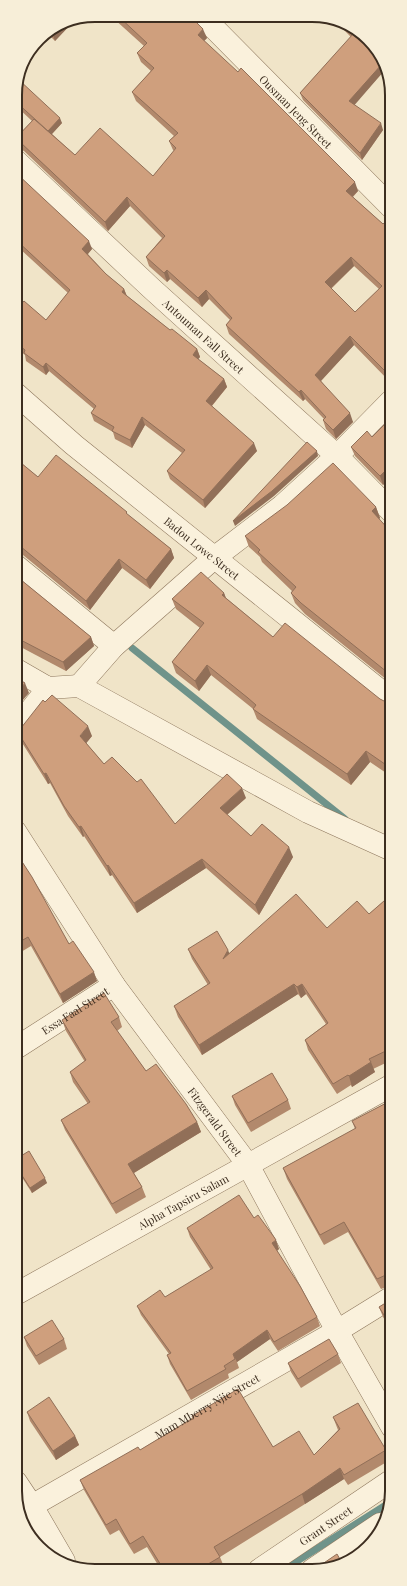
<svg xmlns="http://www.w3.org/2000/svg" width="407" height="1586" font-family="'Playfair Display',serif">
<style>
.lines{fill:none;stroke-linecap:round;stroke-linejoin:round}
.stream{stroke:#6f938a;stroke-width:7}
.street-casing{stroke:#8d765c;stroke-width:23}
.street{stroke:#faf1dc;stroke-width:22}
.wall{fill:#b2896c;fill-rule:evenodd}
.shaded-wall{fill:#916f58}
.building{fill:#cf9f7d;stroke:#916f58;fill-rule:evenodd}
.labels{text-anchor:middle;dominant-baseline:central;stroke-width:3.5;stroke-linejoin:round;paint-order:stroke}
.street-label{font-size:11px;fill:#3d2e20;stroke:#f7eed8}
.rim{fill:none;stroke:#3d2e20;stroke-width:2}
</style>
<rect width="100%" height="100%" fill="#f0e4c8"/>
<g class="lines">
<g class="stream">
<path d="M132,648L345,819"/>
<path d="M283,1570L389,1503"/>
</g>
<g class="street-casing">
<g id="street">
<path id="s1" d="M202,16L391,207"/>
<path id="s2" d="M15,160L151,288L337,456L391,511"/>
<path id="s3" d="M15,393L74,445L392,700"/>
<path d="M15,565L114,646"/>
<path d="M15,669L48,688L79,686L308,812L392,850"/>
<path d="M79,686L114,646L214,558L282,506L337,456L391,401"/>
<path d="M15,730L48,688"/>
<path id="s4" d="M15,831L114,985L248,1165L337,1331L392,1427"/>
<path id="s5" d="M16,1048L114,985"/>
<path id="s6" d="M16,1294L392,1085"/>
<path d="M16,1482L32,1506L64,1561"/>
<path id="s7" d="M21,1512L337,1331L392,1297"/>
<path id="s8" d="M259,1570L392,1480"/>
<path d="M312,1570L380,1524"/>
</g>
</g>
<use href="#street" class="street"/>
</g>
<g class="wall">
<path d="M112,15L190,16L207,38L204,41L358,191L353,197L383,224L391,218V383L354,345L321,381L353,422L336,439L326,429L323,420L324,419L305,399L303,401L229,334L226,325L230,320L209,299L202,307L170,279L167,282L149,266L146,257L162,238L130,206L108,231L24,151L18,148L15,139L32,121L15,105V90L62,123L52,134L75,155L153,176L174,151L173,150L169,141L174,136L136,101L132,92L151,71L141,62L137,53L144,46L113,18ZM354,266L379,289L355,312L331,289Z"/>
<path d="M70,20L71,24L55,41L47,33L64,21Z"/>
<path d="M340,23L372,42L386,71H384L354,104L383,130L362,160L303,100L300,93L351,37L341,27Z"/>
<path d="M15,172L92,249L88,254L106,274L124,289L127,296L170,330L197,349L200,357L198,359L224,379L227,387L212,406L257,451L205,508L170,479L167,471L182,453L145,425L132,448L115,439L113,432L94,421L91,413L94,409L49,371L46,375L26,361L25,355L15,347V311L46,320L68,293L19,248L15,254Z"/>
<path d="M391,431V477L383,485L355,456L351,447L372,437Z"/>
<path d="M15,458L38,477L128,515L171,549L174,558L150,589L122,568L90,610L23,555L17,553H15Z"/>
<path d="M376,507L380,518L379,519L391,532L392,684L305,614L295,603L291,593L292,591L262,562L260,557L249,547L245,536Z"/>
<path d="M15,575L91,637L94,646L66,671L15,644Z"/>
<path d="M224,593L226,598L273,637L380,699L386,702L392,701V777L370,762L351,785L257,719L253,709L252,708L211,675L199,691L176,673L172,662L200,628L176,609L172,599Z"/>
<path d="M17,731L92,736L86,743L104,764L175,824L246,798L227,815L251,836L293,857L259,915L206,868L137,913L112,875L110,876L84,836L83,837L68,816L50,783L48,784L21,741Z"/>
<path d="M15,855L69,944L97,981L63,1003L31,946L16,955Z"/>
<path d="M392,894V1060L373,1069L375,1072L352,1087L351,1085L337,1094L308,1050L305,1040L326,1024L306,994L301,998L298,994L202,1055L178,1017L174,1006L208,985L192,959L188,949L230,953L327,928L369,914Z"/>
<path d="M119,1017L122,1027L117,1031L146,1071L197,1122L201,1132L134,1173L142,1187L146,1197L116,1214L65,1130L61,1120L88,1104L73,1082L70,1072L85,1062L66,1031L62,1020Z"/>
<path d="M232,1096L288,1100L291,1109L251,1132L235,1105Z"/>
<path d="M392,1100V1285L381,1289L348,1232L324,1245L287,1179L283,1168L355,1129L352,1121Z"/>
<path d="M16,1159L47,1183L32,1193L16,1168Z"/>
<path d="M254,1218L279,1249L277,1251L317,1317L320,1326L278,1351L270,1339L237,1362L239,1368L228,1374L229,1378L191,1400L170,1364L167,1355L169,1354L141,1315L137,1306L165,1297L211,1270L190,1237L187,1228Z"/>
<path d="M392,1299V1332L383,1317L379,1307Z"/>
<path d="M24,1337L64,1339L67,1349L39,1365L27,1346Z"/>
<path d="M338,1354L341,1363L301,1388L291,1372L288,1363Z"/>
<path d="M27,1412L75,1436L79,1445L56,1460L30,1421Z"/>
<path d="M192,1416L273,1447L314,1455L338,1430L333,1417L386,1450L390,1460L348,1485L344,1479L305,1504L220,1557L224,1567L219,1570H161L147,1547L134,1554L119,1530L110,1535L84,1490L80,1480L140,1450L193,1418Z"/>
</g>
<g class="shaded-wall">
<path d="M222,16H226L223,19Z"/>
<path d="M70,20L71,24L55,41L52,32L59,24L64,21Z"/>
<path d="M203,29L207,38L201,44L198,35Z"/>
<path d="M382,63L384,71L352,108L349,101Z"/>
<path d="M60,118L62,123L50,136L48,131Z"/>
<path d="M381,123L383,130L362,160L360,153Z"/>
<path d="M355,182L358,191L349,200L346,191Z"/>
<path d="M127,197L130,206L108,231L105,222Z"/>
<path d="M16,240L19,248L15,254V241Z"/>
<path d="M89,241L92,249L85,257L82,249Z"/>
<path d="M351,257L354,266L328,291L325,282Z"/>
<path d="M167,270L170,279L167,282L164,273Z"/>
<path d="M124,289L127,297L122,292Z"/>
<path d="M206,290L209,299L202,307L198,298Z"/>
<path d="M350,336L354,345L318,384L315,375Z"/>
<path d="M197,349L200,357L195,363L193,355Z"/>
<path d="M46,363L49,371L46,375L43,367Z"/>
<path d="M224,379L227,387L209,409L206,401Z"/>
<path d="M301,390L305,399L303,401L299,392Z"/>
<path d="M350,413L353,422L336,439L333,430Z"/>
<path d="M142,417L145,425L132,448L130,440Z"/>
<path d="M254,443L257,451L205,508L203,500Z"/>
<path d="M317,451L318,456L274,496L235,526L233,521Z"/>
<path d="M391,465V477L383,485L380,476Z"/>
<path d="M376,507L380,518L376,522L372,511Z"/>
<path d="M171,549L174,558L150,589L146,580Z"/>
<path d="M119,559L122,568L90,610L86,601Z"/>
<path d="M224,593L228,604L222,595Z"/>
<path d="M91,637L94,646L66,671L63,662Z"/>
<path d="M207,665L211,675L199,691L195,681Z"/>
<path d="M25,683L29,693L15,709V696Z"/>
<path d="M88,726L92,736L84,746L80,736Z"/>
<path d="M366,751L370,762L351,785L347,774Z"/>
<path d="M46,773L50,783L48,784L44,774Z"/>
<path d="M242,788L246,798L223,818L220,808Z"/>
<path d="M81,826L84,836L83,837L79,827Z"/>
<path d="M289,847L293,857L259,915L255,905Z"/>
<path d="M202,859L206,868L137,913L134,903Z"/>
<path d="M108,865L112,875L110,876L107,866Z"/>
<path d="M228,950L232,960L223,959Z"/>
<path d="M94,972L97,981L63,1003L60,994Z"/>
<path d="M294,984L298,994L202,1055L199,1045Z"/>
<path d="M302,984L306,994L301,998L297,987Z"/>
<path d="M371,1062L375,1072L352,1087L349,1076Z"/>
<path d="M197,1122L201,1132L132,1174L128,1164Z"/>
<path d="M45,1178L47,1183L32,1193L30,1188Z"/>
<path d="M276,1240L279,1249L275,1252L272,1243Z"/>
<path d="M267,1330L270,1339L237,1362L233,1354Z"/>
<path d="M75,1436L79,1445L56,1460L53,1451Z"/>
<path d="M340,1468L344,1479L305,1504L302,1494Z"/>
</g>
<g class="building">
<path d="M117,15L190,16L203,29L198,35L238,72L241,68L355,182L346,191L383,224L390,217L391,218V377L350,336L315,375L350,413L333,430L323,420L326,417L301,390L299,392L226,325L232,318L206,290L198,298L167,270L164,273L146,257L165,236L127,197L105,222L20,142L15,139L34,119L75,155L100,128L153,176L176,148L169,141L178,133L132,92L154,68L137,53L147,43ZM351,257L382,286L355,312L325,282Z"/>
<path d="M59,24L52,32L50,30Z"/>
<path d="M345,26L372,42L382,64L349,101L381,123L360,153L300,93L353,34Z"/>
<path d="M18,79L60,118L48,131L15,101V90Z"/>
<path d="M15,172L89,241L82,249L106,274L124,289L122,292L170,330L172,329L197,349L193,355L224,379L206,401L254,443L203,500L167,471L185,450L142,417L130,440L112,431L114,427L91,413L96,406L46,363L43,367L24,353L25,350L15,342V311L24,301L46,320L70,290L16,240L15,241Z"/>
<path d="M384,425L391,431V465L380,476L351,447L367,431L372,437Z"/>
<path d="M307,442L317,451L272,491L233,521Z"/>
<path d="M56,455L127,512L126,513L171,549L146,580L119,559L86,601L20,546L15,544V458L38,477Z"/>
<path d="M333,463L376,507L372,511L391,532L392,676L301,603L291,593L296,587L258,552L260,550L245,536L287,505Z"/>
<path d="M201,572L224,593L222,595L273,637L285,623L380,699L386,702L392,701V769L366,751L347,774L253,709L256,705L248,698L207,665L195,681L172,662L204,623L172,599Z"/>
<path d="M15,575L91,637L63,662L15,637Z"/>
<path d="M15,677L25,683L15,696Z"/>
<path d="M52,695L88,726L80,736L104,764L112,757L137,782L141,779L175,824L227,774L242,788L220,808L251,836L262,824L289,847L255,905L202,859L134,903L108,865L107,866L81,826L79,827L64,806L46,773L44,774L17,731L21,728L43,700L45,702Z"/>
<path d="M17,854L32,877L69,944L73,941L94,972L60,994L28,937L16,944L15,855Z"/>
<path d="M296,894L327,928L357,901L369,914L392,894V1048L369,1059L371,1062L349,1076L348,1075L333,1084L305,1040L328,1023L302,984L297,987L294,984L199,1045L174,1006L210,983L188,949L217,931L228,950L223,959Z"/>
<path d="M104,993L119,1017L111,1022L146,1071L156,1064L186,1104L197,1122L128,1164L142,1187L112,1204L61,1120L90,1102L70,1072L86,1060L62,1020Z"/>
<path d="M272,1073L288,1100L248,1123L232,1096Z"/>
<path d="M392,1100V1275L388,1274L377,1279L344,1222L320,1235L283,1168L356,1128L352,1121Z"/>
<path d="M29,1151L45,1178L30,1188L16,1166V1159Z"/>
<path d="M239,1195L254,1218L258,1215L274,1237L276,1240L272,1243L300,1286L317,1317L274,1342L267,1330L233,1354L235,1359L224,1366L226,1369L187,1391L167,1355L171,1353L137,1306L160,1290L165,1297L213,1268L187,1228Z"/>
<path d="M392,1299V1328L379,1307Z"/>
<path d="M52,1320L64,1339L36,1356L24,1337Z"/>
<path d="M329,1339L338,1354L298,1379L288,1363Z"/>
<path d="M238,1389L273,1447L299,1431L314,1455L340,1429L333,1417L358,1403L386,1450L344,1475L340,1468L302,1494L214,1547L220,1557L198,1570H164L143,1536L130,1544L116,1519L106,1525L80,1480L138,1447L140,1450L193,1418L192,1416Z"/>
<path d="M49,1397L75,1436L53,1451L27,1412Z"/>
<path d="M337,1554L341,1561L323,1570H312L315,1569Z"/>
<path d="M300,1568L306,1570H296Z"/>
</g>
<g class="labels">
<g class="street-label">
<text stroke="none"><textPath href="#s1" startOffset="134">Ousman Jeng Street</textPath></text>
<text stroke="none"><textPath href="#s2" startOffset="258">Antouman Fall Street</textPath></text>
<text stroke="none"><textPath href="#s3" startOffset="243">Badou Lowe Street</textPath></text>
<text stroke="none"><textPath href="#s5" startOffset="70">Essa Faal Street</textPath></text>
<text stroke="none"><textPath href="#s4" startOffset="353">Fitzgerald Street</textPath></text>
<text stroke="none"><textPath href="#s6" startOffset="191">Alpha Tapsiru Salam</textPath></text>
<text stroke="none"><textPath href="#s7" startOffset="214">Mam Mberry Njie Street</textPath></text>
<text stroke="none"><textPath href="#s8" startOffset="80">Grant Street</textPath></text>
</g>
</g>
<path d="M0 0H407V1586H0ZM95 22H312A73 73 0 0 1 385 95V1491A73 73 0 0 1 312 1564H95A73 73 0 0 1 22 1491V95A73 73 0 0 1 95 22Z" fill="#f7eed8" fill-rule="evenodd"/>
<path class="rim" d="M95 22H312A73 73 0 0 1 385 95V1491A73 73 0 0 1 312 1564H95A73 73 0 0 1 22 1491V95A73 73 0 0 1 95 22Z"/>
</svg>
